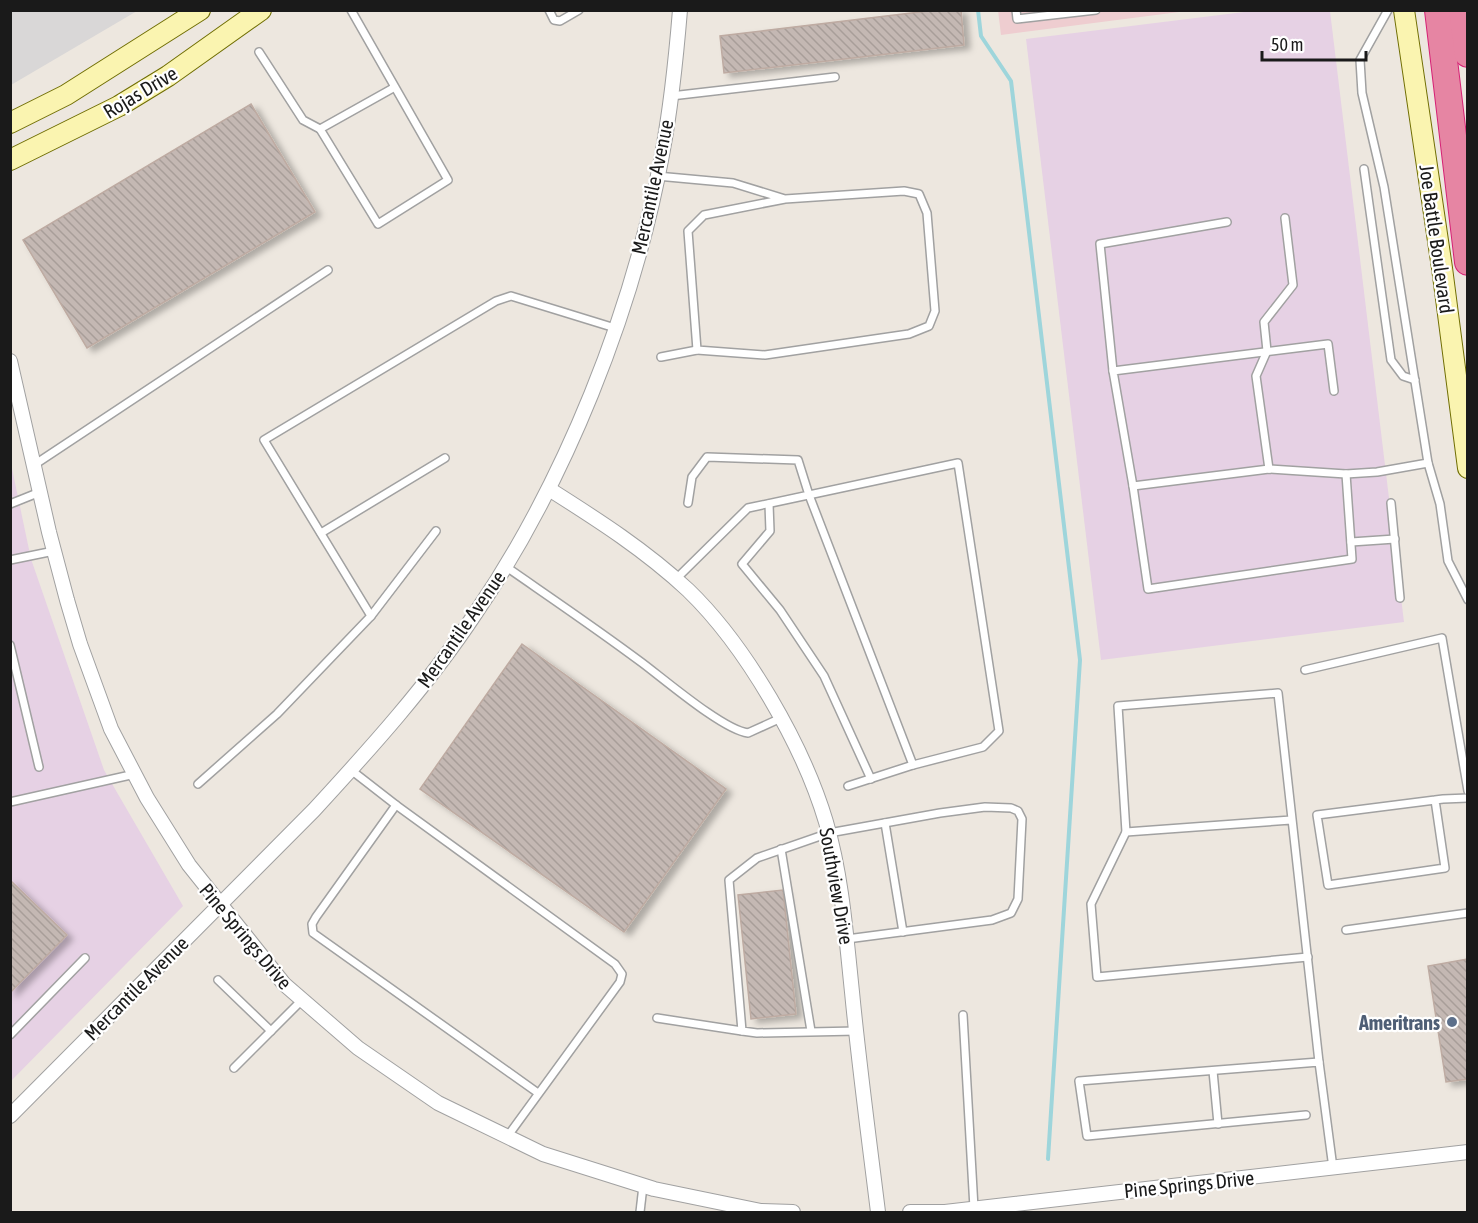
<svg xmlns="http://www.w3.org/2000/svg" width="1478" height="1223" font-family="'Asap Condensed',sans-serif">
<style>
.residential{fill:#d9d7d7}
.commercial{fill:#eecdd0}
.industrial{fill:#e6d1e4}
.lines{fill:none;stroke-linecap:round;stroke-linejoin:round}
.stream{stroke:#9ed5db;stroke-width:4}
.building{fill:url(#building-back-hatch);stroke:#beaba2;stroke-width:1.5;filter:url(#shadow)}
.service-casing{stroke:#a1a1a1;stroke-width:10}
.minor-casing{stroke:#a1a1a1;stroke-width:16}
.secondary-casing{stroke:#706e03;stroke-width:22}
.motorway-casing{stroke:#d62175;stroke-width:28}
.service{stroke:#fff;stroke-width:7}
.minor{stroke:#fff;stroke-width:14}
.secondary{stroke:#faf4b0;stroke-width:20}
.motorway{stroke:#e685a3;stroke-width:26}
.service-dot{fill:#5c6f8a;stroke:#fff;stroke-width:2}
.labels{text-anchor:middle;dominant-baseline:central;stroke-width:4.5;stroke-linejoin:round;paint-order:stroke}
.street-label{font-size:20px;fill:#1a1a1a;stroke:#fff}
.service-label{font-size:20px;font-weight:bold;fill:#4e5e75;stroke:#fff;text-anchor:end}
</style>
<defs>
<pattern id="building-back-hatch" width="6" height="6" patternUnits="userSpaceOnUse" patternTransform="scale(1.5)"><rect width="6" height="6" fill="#c4b8b3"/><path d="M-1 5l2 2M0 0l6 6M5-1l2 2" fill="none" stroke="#a89e99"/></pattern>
<filter id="shadow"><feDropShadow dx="6" dy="4" stdDeviation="3" flood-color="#0004"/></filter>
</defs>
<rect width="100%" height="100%" fill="#ede7df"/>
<path class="residential" d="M11,10H137V11L11,85Z"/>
<path class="commercial" d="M998,10L1187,11L1001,35Z"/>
<g class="industrial">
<path d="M1252,11H1330L1404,622L1101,660L1026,39Z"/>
<path d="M10,459L31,559L104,770L183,906L11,1081Z"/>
</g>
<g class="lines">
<path class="stream" d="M978,10L981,36L1011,81L1080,660L1048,1159"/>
</g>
<g class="building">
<path d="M936,10H961L964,45L724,73L720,36Z"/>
<path d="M251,104L315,212L87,348L23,240Z"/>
<path d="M522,644L726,789L624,932L420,789Z"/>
<path d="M10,880L67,935L10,993Z"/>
<path d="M783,890L796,1014L751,1019L738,895Z"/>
<path d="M1468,959V1079L1446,1082L1428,966Z"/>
</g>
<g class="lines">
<g class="service-casing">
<g id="service">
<path d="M351,10L448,180L378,224L320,129L395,87"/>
<path d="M549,10L554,20L560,21L579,10"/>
<path d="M1016,10L1017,19L1096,10"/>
<path d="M1388,10L1360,60L1362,93L1384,187L1428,463L1440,504L1448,561L1468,600"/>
<path d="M259,52L303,120L320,129"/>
<path d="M671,96L835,77"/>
<path d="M1364,169L1391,360L1403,376L1415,380"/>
<path d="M657,176L733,183L785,199L904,191L919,194L927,213L935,311L929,326L909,334L765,355L697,350L688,231L704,215L785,199"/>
<path d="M661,357L697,350"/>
<path d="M1113,371L1100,244L1227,222"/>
<path d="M1334,391L1328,344L1113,371L1133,486L1269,469L1346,474L1377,472L1428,463"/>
<path d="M34,465L328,270"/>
<path d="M1269,469L1256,376L1267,351L1264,322L1293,285L1285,218"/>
<path d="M1133,486L1148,589L1352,559L1346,474"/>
<path d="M1391,503L1400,598"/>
<path d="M10,504L40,492"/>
<path d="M769,504L770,531L742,564L780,610L824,676L871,779"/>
<path d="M321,533L445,458"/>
<path d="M1351,542L1395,539"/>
<path d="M10,560L54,551"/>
<path d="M505,566C551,598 597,629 641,662C664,679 723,730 748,733L781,718"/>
<path d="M675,580L748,508L958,463L999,731L983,747L913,765L809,495L798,460L707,457L692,477L688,503"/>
<path d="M371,616L436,531"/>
<path d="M10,645L39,767"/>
<path d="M1305,670L1442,638L1468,791"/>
<path d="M351,770L396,805L316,917L312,924L313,933L538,1093"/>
<path d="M198,784L277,714L371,616L264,440L496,301L511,296L615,328"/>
<path d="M848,786L913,765"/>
<path d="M1435,800L1445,868L1328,885L1317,815L1443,799L1468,798"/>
<path d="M10,802L135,774"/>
<path d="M396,805L615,964L622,974L620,982L507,1137"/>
<path d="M1291,820L1126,832L1118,706L1278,693L1319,1062"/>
<path d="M885,823L903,932"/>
<path d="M1126,832L1091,904L1097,977L1308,957"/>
<path d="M781,849L811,1031"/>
<path d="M1346,930L1468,913"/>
<path d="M847,939L992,920L1011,913L1018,899L1022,819L1018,811L1011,808L985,807L940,813L829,833L757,858L729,880L742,1031L757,1033L857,1031"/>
<path d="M218,980L271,1031"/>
<path d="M963,1015L974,1208"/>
<path d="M657,1018L742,1031"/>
<path d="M10,1035L85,958"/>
<path d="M234,1068L302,1000"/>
<path d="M1213,1071L1218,1124"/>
<path d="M1306,1115L1087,1136L1079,1081L1319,1062L1333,1168"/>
<path d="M640,1212L643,1186"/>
</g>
</g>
<g class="minor-casing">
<g id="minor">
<path d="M10,361L49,532L67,600L80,644L111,729L147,798L189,865L284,984L358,1048L438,1103L543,1154L654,1189L761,1211L793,1212"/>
<path d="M549,489C598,520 645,550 688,590C746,646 803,745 826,822C842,877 846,935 852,992C859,1065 869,1139 878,1212"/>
<path d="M10,1116L314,810C371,748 428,685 475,614C565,482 633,312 662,155C671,107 676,59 680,10"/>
<path d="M910,1212H945L1468,1152"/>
</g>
</g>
<g class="secondary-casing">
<g id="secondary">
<path d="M1404,10L1442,268L1468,468"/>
<path d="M10,123L66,95L200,10"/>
<path d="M10,160L119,106L168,76L261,10"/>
</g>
</g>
<g class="motorway-casing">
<g id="motorway">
<path d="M1438,10L1468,262"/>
<path d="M1462,10L1468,54"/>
</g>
</g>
<use href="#service" class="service"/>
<use href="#minor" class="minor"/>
<use href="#secondary" class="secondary"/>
<use href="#motorway" class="motorway"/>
</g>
<circle class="service-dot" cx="1452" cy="1022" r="6"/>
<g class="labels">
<g class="street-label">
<text transform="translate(140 92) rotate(-31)">Rojas Drive</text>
<text transform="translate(652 187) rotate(-78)">Mercantile Avenue</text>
<text transform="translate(1437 239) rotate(82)">Joe Battle Boulevard</text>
<text transform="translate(461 629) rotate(-55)">Mercantile Avenue</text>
<text transform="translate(837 886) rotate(80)">Southview Drive</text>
<text transform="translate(246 936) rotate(50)">Pine Springs Drive</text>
<text transform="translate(136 988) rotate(-45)">Mercantile Avenue</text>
<text transform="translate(1189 1184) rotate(-6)">Pine Springs Drive</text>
</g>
<g class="service-label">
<text x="1440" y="1022">Ameritrans</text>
</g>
</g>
<rect width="1478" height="1223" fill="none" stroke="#1a1a1a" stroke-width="24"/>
<path d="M1262 51v9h104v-9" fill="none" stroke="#1a1a1a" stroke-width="3"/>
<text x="1271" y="51" font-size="18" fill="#1a1a1a" stroke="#ffffff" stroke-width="4.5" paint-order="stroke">50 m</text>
</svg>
